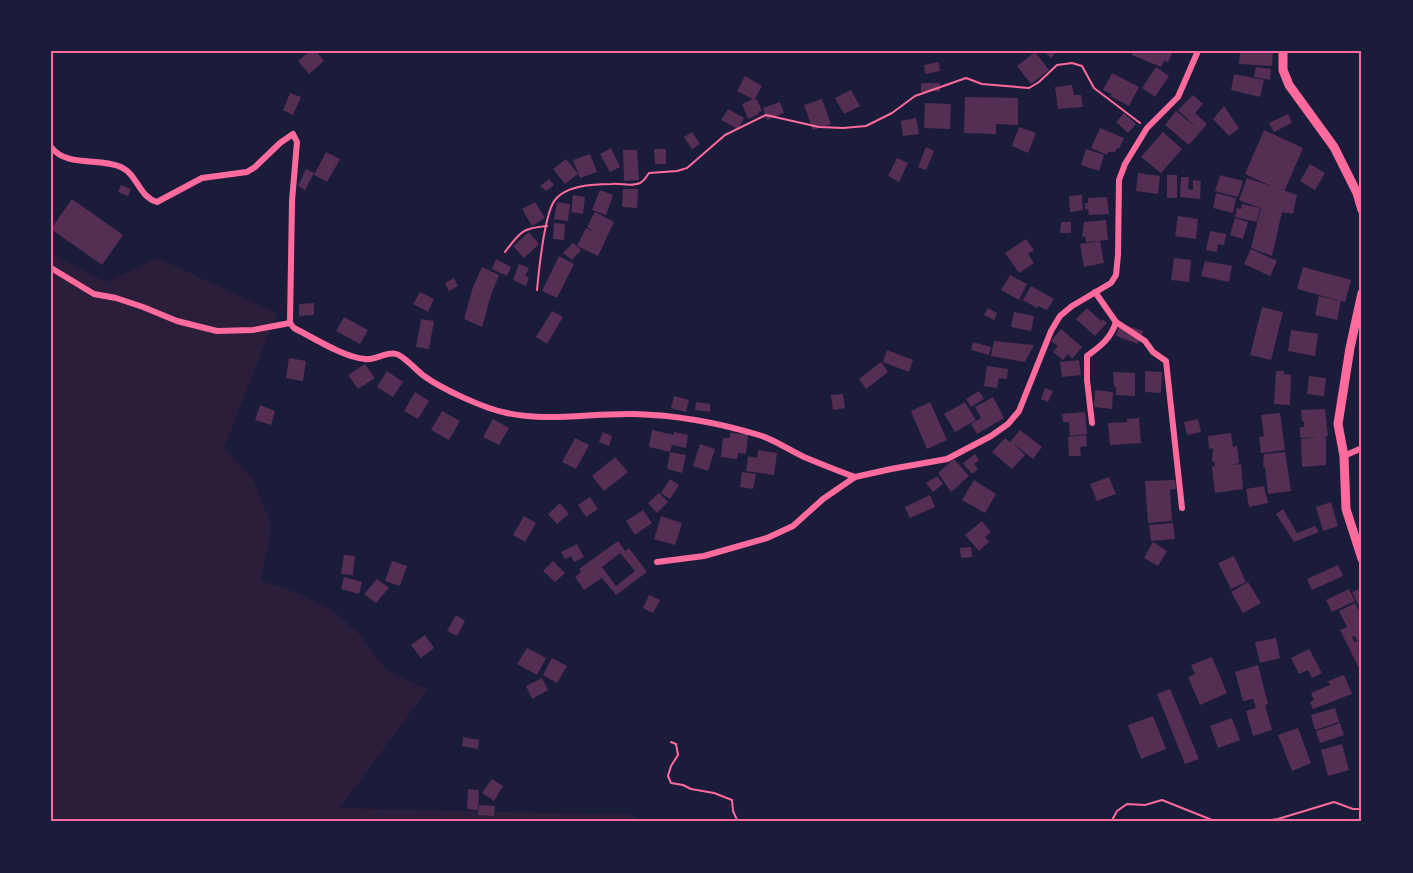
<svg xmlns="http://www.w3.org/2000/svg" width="1413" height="873" font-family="Georgia,serif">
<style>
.green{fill:#2a1e3b}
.building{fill:#542f53;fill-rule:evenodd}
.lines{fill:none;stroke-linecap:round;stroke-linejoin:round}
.path{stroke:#ff6b9d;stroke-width:2}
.minor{stroke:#ff6b9d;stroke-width:6}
.primary{stroke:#ff6b9d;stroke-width:9}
.neatline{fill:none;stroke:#ff6b9d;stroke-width:2}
</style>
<rect width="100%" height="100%" fill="#1b1b3a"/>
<path class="green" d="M51,254L106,282L158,258L277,313L224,448L253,478L272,527L261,580L300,594L333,610L361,636L386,670L428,689L340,808L632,815L640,822H51Z"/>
<g class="building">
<path d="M310,51H316L324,61L309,74L298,61Z"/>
<path d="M1044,51H1057L1051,58Z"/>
<path d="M1133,51H1173L1168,62L1164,61L1161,67L1132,55Z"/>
<path d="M1240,51L1251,53V51H1273L1272,66L1239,64Z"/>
<path d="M1035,52L1049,70L1031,84L1017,66Z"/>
<path d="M939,62L940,71L925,74L924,65Z"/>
<path d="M1156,67L1169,76L1155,97L1142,88Z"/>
<path d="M1256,67L1271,69L1270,80L1254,77Z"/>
<path d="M1112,73L1139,87L1129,106L1110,96L1112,94L1103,90Z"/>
<path d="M1234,74L1264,80L1260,97L1231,90Z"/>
<path d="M745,76L762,86L754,100L757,99L762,111L758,112L759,114L748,119L742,104L753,99L737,91Z"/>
<path d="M921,83H940V91L921,92Z"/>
<path d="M1072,85L1074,95H1081L1083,107L1058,109L1055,87Z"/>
<path d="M851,90L860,106L844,114L835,98Z"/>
<path d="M290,93L301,97L293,115L283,110Z"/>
<path d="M1193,95L1203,104L1195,113L1207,124L1189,145L1165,125L1176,111L1197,128L1178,110Z"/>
<path d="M965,97L1018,98V125L996,124V134L964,133Z"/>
<path d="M822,99L831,124L813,130L804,105Z"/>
<path d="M780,102L784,113L767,120L763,108Z"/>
<path d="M925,103L951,104L950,129L924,128Z"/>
<path d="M1224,106L1239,128L1229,136L1213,119Z"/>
<path d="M728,109L744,118L738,129L721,120Z"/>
<path d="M1124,113L1136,124L1128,133L1116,122Z"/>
<path d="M1288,114L1292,123L1274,132L1269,123Z"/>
<path d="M916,118L919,134L903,136L901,121Z"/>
<path d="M1019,127L1036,133L1028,153L1012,146Z"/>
<path d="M1100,128L1124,138L1119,149L1117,148L1115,152H1108L1107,155L1091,148Z"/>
<path d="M1264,130L1303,148L1284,192L1245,174Z"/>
<path d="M692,132L700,144L692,149L684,137Z"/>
<path d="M1163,132L1182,149L1161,173L1141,157Z"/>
<path d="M926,147L934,151L926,170L918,167Z"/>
<path d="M611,148L620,167L610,172L600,154Z"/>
<path d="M654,149H666V164H655Z"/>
<path d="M1086,149L1104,155L1099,171L1081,165Z"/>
<path d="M623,150H637L639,180L624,181Z"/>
<path d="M326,152L340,159L327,182L314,175Z"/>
<path d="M590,154L597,172L580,178L573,160Z"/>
<path d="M897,158L908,163L899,182L888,176Z"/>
<path d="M566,159L578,174L565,184L553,169Z"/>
<path d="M1310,164L1325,173L1315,190L1300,181Z"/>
<path d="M306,169L314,173L305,190L298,186Z"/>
<path d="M1138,173L1160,176L1158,194L1136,191Z"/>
<rect x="1167" y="175" width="10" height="23"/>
<path d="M1220,175L1243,181L1238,197L1215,191Z"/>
<path d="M1181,177H1189L1188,189L1193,190V180L1201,181L1200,199L1180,197Z"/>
<path d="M1247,178L1297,195L1293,214L1282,212L1272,256L1251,248L1261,208L1263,209L1239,200Z"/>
<path d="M549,179L554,185L546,191L540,186Z"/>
<path d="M121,185L131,189L128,196L118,192Z"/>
<path d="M623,189H638L637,208L622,207Z"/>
<path d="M600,190L613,195L606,215L592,210Z"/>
<path d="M1216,193L1236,198L1233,213L1213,208Z"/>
<path d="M573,195L585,197L583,214L571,212Z"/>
<path d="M1082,195L1083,210L1070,212L1069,196Z"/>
<path d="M1107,197L1109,214L1089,215L1088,209H1085V203H1088V198Z"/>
<path d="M72,199L123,235L102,265L51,229Z"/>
<path d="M535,202L545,218L532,226L522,209Z"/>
<path d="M557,202L570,204L568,221L554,219Z"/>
<path d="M1242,204L1260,208L1257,222L1235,217L1237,208L1241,209Z"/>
<path d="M595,212L614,222L598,256L577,246L586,228L595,232L587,227Z"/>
<path d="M1178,216L1198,219L1196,239L1175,236Z"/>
<path d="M1235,218L1248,222L1243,239L1230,235Z"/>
<path d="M1106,220L1108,240L1086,242L1085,236L1082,237L1084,222Z"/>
<path d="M1061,222H1071V233H1060Z"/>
<path d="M554,223L565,224L564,240L553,239Z"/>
<path d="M1210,231L1226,234L1224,245L1218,244L1217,252L1206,250Z"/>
<path d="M529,232L539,244L524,258L513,246Z"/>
<path d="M1026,239L1034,250L1028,254L1034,263L1019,273L1005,253Z"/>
<path d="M1100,241L1104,263L1084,267L1080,244Z"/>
<path d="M573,243L581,250L572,260L563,253Z"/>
<path d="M1251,249L1277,261L1270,276L1244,264Z"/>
<path d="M559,256L574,264L557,298L542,291Z"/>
<path d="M1174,258L1191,260L1189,282L1171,280Z"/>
<path d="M496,259L511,267L507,276L492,269Z"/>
<path d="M1205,261L1232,266L1229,282L1201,276Z"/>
<path d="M519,264L529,268L525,276L529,277L526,286L513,280Z"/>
<path d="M482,267L499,275L491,295L482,327L464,319L473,287Z"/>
<path d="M1303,267L1351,280L1345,302L1297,289Z"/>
<path d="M1010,275L1027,284L1019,300L1001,290Z"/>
<path d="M454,278L458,286L449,291L445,283Z"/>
<path d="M1031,286L1054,299L1047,310L1038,306L1037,308L1023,300Z"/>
<path d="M420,292L434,299L428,312L413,304Z"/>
<path d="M1319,296L1341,301L1337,320L1315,315Z"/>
<path d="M314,303V315L299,316V304Z"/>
<path d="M1262,307L1283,312L1271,360L1250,355Z"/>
<path d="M988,308L997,313L994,320L984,315Z"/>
<path d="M1087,308L1101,321L1102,319L1107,323L1095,336L1076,319Z"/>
<path d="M552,311L563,317L547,344L536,337Z"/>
<path d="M1014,312L1034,316L1031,331L1011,327Z"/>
<path d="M344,317L368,330L360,344L336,331Z"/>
<path d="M421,319L434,321L429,349L416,347Z"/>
<path d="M1125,325L1143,331L1138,344L1116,336L1119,327Z"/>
<path d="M1061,329L1082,347L1072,359L1068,354L1063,360L1053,352L1058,346L1051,341Z"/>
<path d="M1291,330L1318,334L1315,356L1288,351Z"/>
<path d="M994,341L1034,345L1025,362L991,356Z"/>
<path d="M973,342L991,347L989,355L971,350Z"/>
<path d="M887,350L913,360L909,372L883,362Z"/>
<path d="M289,358L306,361L303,381L286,378Z"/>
<path d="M1079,360L1081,375L1062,377L1060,362Z"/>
<path d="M881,362L888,372L866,389L859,379Z"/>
<path d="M365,364L375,378L358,389L348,375Z"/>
<path d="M987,366L1008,369L1007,379L999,378L997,388L984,386Z"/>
<path d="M387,371L403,382L393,397L377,387Z"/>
<path d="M1145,371L1162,372L1161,393L1145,392Z"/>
<path d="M1276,371H1284V374L1291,375L1290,405L1274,404Z"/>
<path d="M1113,372L1135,373V396L1116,395V387H1114Z"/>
<path d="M1309,376L1326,378L1324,396L1307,394Z"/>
<path d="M1045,388L1053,391L1048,402L1041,399Z"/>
<path d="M1095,390L1113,392L1112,409L1094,407Z"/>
<path d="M979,391L984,399L971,407L966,399Z"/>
<path d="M415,392L429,401L418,419L404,411Z"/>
<path d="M843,394L845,408L833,410L831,395Z"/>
<path d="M674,396L689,400L686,412L671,408Z"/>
<path d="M993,397L1004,418L977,434L971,424L981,418L975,407Z"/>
<path d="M696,402L710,404V412L695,410Z"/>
<path d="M930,402L947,440L927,449L911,411Z"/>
<path d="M965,402L976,420L955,432L944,414Z"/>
<path d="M260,405L275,411L271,425L255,420Z"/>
<path d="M1325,409L1328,436H1326V465L1302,467L1301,439L1318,437L1300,438V427H1304V421H1302L1301,410Z"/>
<path d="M442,411L460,421L449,440L431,430Z"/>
<path d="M1085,412L1087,434L1070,436L1069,422H1063L1062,414Z"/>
<path d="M1280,413L1285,450L1261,453L1259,437L1264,436L1261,415Z"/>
<path d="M1139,418L1141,443L1110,445L1108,423L1127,422V419Z"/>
<path d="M493,419L509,428L499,445L483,437Z"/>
<path d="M1198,419L1201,432L1187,435L1184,422Z"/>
<path d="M652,430L674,435V432L688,435L686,448L672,445L670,452L649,447Z"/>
<path d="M1020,430L1042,447L1033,459L1013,443L1025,455L1012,469L992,452L1005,438L1010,442Z"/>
<path d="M603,432L612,436L609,446L599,442Z"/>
<path d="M730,433L748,434L746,454L738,453L737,459L721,457L723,438H730Z"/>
<path d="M1231,433L1233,447L1237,446L1239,463L1230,465L1241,464L1243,489L1215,493L1212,467L1215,466L1214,461H1212L1213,448L1209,449L1208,436Z"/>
<path d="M1086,435L1087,446L1080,447L1081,456H1069L1068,437Z"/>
<path d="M575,438L589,445L576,469L562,462Z"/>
<path d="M700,444L715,449L708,471L693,466Z"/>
<path d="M758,450L777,453L774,475L746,471L748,456L757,458Z"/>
<path d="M670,452L686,455L682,473L667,469Z"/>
<path d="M1285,452L1291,491L1268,494L1265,467H1263L1264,454Z"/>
<path d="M975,454L979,460L974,464L978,469L972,474L963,463Z"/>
<path d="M615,457L628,472L604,491L592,476Z"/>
<path d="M954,459L969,476L951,492L938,473Z"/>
<path d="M742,472L756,474L753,489L740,487Z"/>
<path d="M937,476L943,484L933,492L926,483Z"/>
<path d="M1109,477L1116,494L1097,501L1090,484Z"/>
<path d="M670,479L679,485L670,499L661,493Z"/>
<path d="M974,480L996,494L985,513L962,500Z"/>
<path d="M1175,480L1176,489L1170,490L1172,521L1148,523L1145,481Z"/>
<path d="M1264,486L1268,503L1249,507L1246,489Z"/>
<path d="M659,493L668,502L657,513L648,503Z"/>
<path d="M930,495L935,507L910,518L905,507Z"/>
<path d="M590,497L598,509L586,517L578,505Z"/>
<path d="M1331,502L1338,526L1323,531L1316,507Z"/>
<path d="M560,503L569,514L557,524L548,514Z"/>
<path d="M1283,509L1297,533L1315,526L1319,532L1294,542L1276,514Z"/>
<path d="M643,510L652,523L635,535L626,521Z"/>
<path d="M524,516L536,523L525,542L513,535Z"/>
<path d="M661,516L682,523L675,545L654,539Z"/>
<path d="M982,521L991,532L985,537L989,542L979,551L965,535Z"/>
<path d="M1173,523L1175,539L1151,541L1149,525Z"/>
<path d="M618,541L625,551L629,548L647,572L616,595L602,578L584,590L575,577L581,572L579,569ZM620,553L635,571L616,586L602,567Z"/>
<path d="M1153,542L1167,551L1158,566L1144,558Z"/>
<path d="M577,544L584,557L574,562L571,556L565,559L561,552Z"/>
<path d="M971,547L972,557L961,558L960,548Z"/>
<path d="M344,555L355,556L353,575L341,574Z"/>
<path d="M1234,556L1246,582L1231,589L1218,563Z"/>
<path d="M392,561L407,566L400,586L385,581Z"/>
<path d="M553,561L565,573L555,582L543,571Z"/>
<path d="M1338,565L1343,576L1312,590L1307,579Z"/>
<path d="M344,577L362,582L359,594L341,589Z"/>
<path d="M377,579L389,588L376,603L364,594Z"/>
<path d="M1248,582L1261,603L1243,613L1231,592Z"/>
<path d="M1362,588V613L1352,592Z"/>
<path d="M1349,589L1355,601L1332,612L1326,600Z"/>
<path d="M649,595L660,600L653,613L643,608Z"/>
<path d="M1355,603L1362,616V642L1360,643L1359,640L1357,641L1355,636L1352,637L1354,642L1358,641L1362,649V674L1340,630L1347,627L1339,611Z"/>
<path d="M456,615L465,621L457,636L447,631Z"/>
<path d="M425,635L434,648L421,658L411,645Z"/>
<path d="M1276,638L1280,658L1260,663L1255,642Z"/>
<path d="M527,648L546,658L537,675L517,664Z"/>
<path d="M1309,649L1322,673L1312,678L1308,670L1299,674L1291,658Z"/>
<path d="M1212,657L1227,693L1200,705L1188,677L1195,674L1191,665Z"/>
<path d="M552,658L567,666L557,683L543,675Z"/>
<path d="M1258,665L1268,704L1265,705L1272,730L1253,736L1246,711L1256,708L1253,699L1243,701L1235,672Z"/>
<path d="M1344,675L1352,694L1313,709L1310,702L1314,700L1311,693L1330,685L1328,681Z"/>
<path d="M542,678L548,690L532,699L526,686Z"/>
<path d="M1170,689L1199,759L1185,764L1157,694Z"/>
<path d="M1335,708L1339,722L1315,730L1311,715Z"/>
<path d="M1153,716L1166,749L1141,759L1128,725Z"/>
<path d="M1232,718L1240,740L1218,748L1210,726Z"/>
<path d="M1340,723L1344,735L1320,743L1316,731Z"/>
<path d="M1298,728L1311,763L1292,771L1278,735Z"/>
<path d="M463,737L479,740L478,749L462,746Z"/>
<path d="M1342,744L1349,770L1328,776L1321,750Z"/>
<path d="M492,779L503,786L494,801L482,793Z"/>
<path d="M468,789L479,790L478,810L467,809Z"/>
<path d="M479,805L495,806L494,816L478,815Z"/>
</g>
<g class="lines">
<g class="path">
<path d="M505,252C520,232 522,228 547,226"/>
<path d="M537,290C539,269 544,220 553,203C563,185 594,184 612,184C621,183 631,187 640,183C644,181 646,177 649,173L677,171L687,168L725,135L766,115L819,127L843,128L866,126L892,113L915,96L966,78L982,84L1029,88L1039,82L1057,65L1072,63L1082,66L1094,88L1140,123"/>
<path d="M671,742L676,744L678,755L671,766L668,776L671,783L683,785L691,789L714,793L732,800L733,811L738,822"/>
<path d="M1111,822L1117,811L1127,804L1145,805L1162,800L1212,820L1231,822"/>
<path d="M1259,822L1278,819L1334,802L1353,809H1362"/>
</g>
<g class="minor">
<path d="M51,147C67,168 99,157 121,167C138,175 138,196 157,202L202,178L247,172L255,167L280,143L293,134L297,142L292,201L290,323L294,328C314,338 343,357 365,359C375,361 386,351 396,354C403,355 417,371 424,376C442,389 485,409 507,413C549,422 591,413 634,414C675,415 719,423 759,435C775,440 789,450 804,457C821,464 838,471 855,477"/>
<path d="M51,268L94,294L116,298L143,307L177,321L217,331L253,330L290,323"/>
<path d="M1116,322L1145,341L1153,352L1166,361L1182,508"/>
<path d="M1092,423L1087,380V356C1101,346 1111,338 1116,322L1095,292"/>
<path d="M1344,456L1362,448"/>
<path d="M657,562L704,556L767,538L793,526L823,499L855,477L891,469L947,459L991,436L1008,424L1019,411L1051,331L1060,316L1072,306L1111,283L1116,275L1118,255L1119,180L1125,164L1147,128L1178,97L1198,51"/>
</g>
<g class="primary">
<path d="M1283,51V70L1289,85L1334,147L1357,193L1362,210"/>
<path d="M1362,293L1350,348L1338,424L1344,456L1346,509L1362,559"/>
</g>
</g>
<rect width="1413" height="873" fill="none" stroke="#1b1b3a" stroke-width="105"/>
<rect x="52" y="52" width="1308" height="768" class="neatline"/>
</svg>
